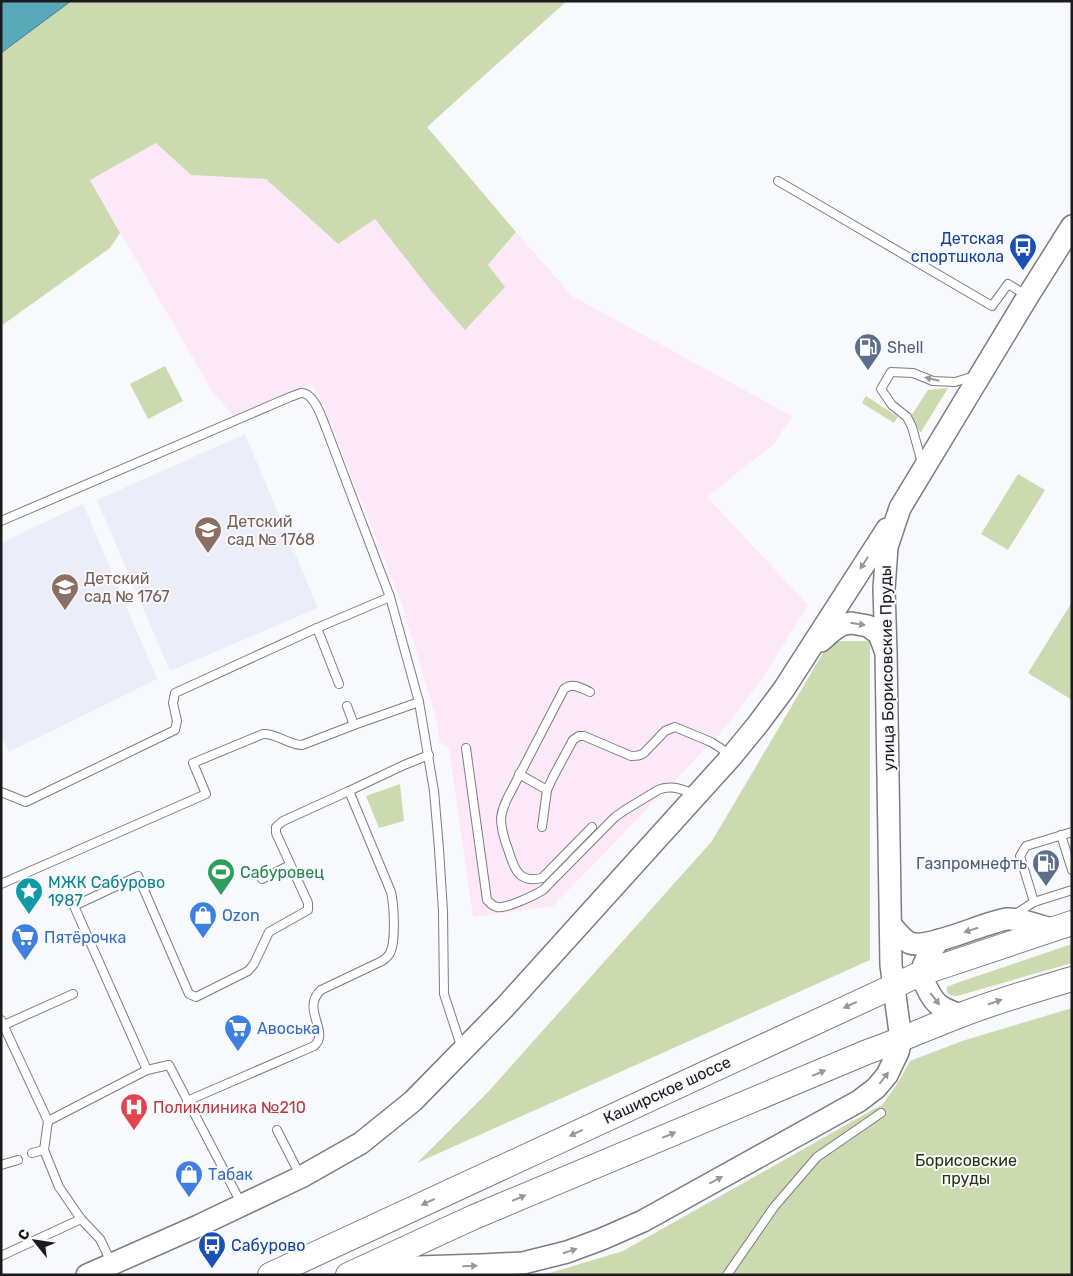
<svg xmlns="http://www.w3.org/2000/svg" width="1073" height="1276" font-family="Rubik,sans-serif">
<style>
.built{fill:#ebedf8}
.industrial{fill:#fde8f8}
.green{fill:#ccdbaf}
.water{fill:#58aab8;stroke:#467f8a}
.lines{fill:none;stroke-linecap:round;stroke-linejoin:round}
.service-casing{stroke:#7b7c86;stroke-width:10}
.secondary-casing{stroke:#7b7c86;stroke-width:24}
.primary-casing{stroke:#7b7c86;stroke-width:26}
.service{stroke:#fff;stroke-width:8}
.secondary{stroke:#fff;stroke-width:21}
.primary{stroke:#fff;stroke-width:24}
.oneway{fill:#98989a}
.labels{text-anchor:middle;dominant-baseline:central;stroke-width:4;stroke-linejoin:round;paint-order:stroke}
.transit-label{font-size:16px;fill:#164399;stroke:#f8f9fd;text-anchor:end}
.service-label{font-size:16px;fill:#4e5e75;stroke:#f8f9fd;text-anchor:start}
.education-label{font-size:16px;fill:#785e54;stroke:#f8f9fd;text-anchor:start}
.street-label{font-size:16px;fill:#1b1b1f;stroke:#f8f9fd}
.leisure-label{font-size:16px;fill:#27864d;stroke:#f8f9fd;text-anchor:start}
.culture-label{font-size:16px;fill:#0d838f;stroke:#f8f9fd;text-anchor:start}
.shop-label{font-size:16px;fill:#366cbe;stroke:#f8f9fd;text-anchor:start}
.health-label{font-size:16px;fill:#be3a42;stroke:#f8f9fd;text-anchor:start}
.park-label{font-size:16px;fill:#283407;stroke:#f8f9fd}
</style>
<rect width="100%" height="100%" fill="#f8f9fd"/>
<g class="built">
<path d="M245,434L318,608L170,671L97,500Z"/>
<path d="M83,504L157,679L9,752L1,735V543Z"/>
</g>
<path class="industrial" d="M156,143L191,175L266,179L338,244L375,219L488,265L516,232L572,296L792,416L774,444L707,497L808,605L764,676L738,711L718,736L553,906L473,917L449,748L440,742L435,714L401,601L321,399L311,383L260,407L232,415L211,389L90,180Z"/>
<g class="green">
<path d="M71,1H567L427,127L516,232L488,265L505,287L465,330L432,292L375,219L338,244L266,179L191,175L156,143L90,180L120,233L110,248L1,326V53Z"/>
<path d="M165,366L183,401L148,419L130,384Z"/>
<path d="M948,388L921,432H920L911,416L928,390Z"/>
<path d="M866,396L898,417L894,423L862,403Z"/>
<path d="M1018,474L1045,490L1008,550L981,534Z"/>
<path d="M1072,602V700L1028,673Z"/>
<path d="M830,641H870V960L417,1163L488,1092L712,841Z"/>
<path d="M400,784L404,821L379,828L366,796Z"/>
<path d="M1072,944V963L957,996C951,996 945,994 947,987L954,984Z"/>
<path d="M1072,1008V1275H543L623,1251L883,1104L897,1084L910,1061L962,1041Z"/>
</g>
<path class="water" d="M1,1H71L1,53Z"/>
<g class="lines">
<g class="service-casing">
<g id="service">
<path d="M778,181L992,306L1008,284L1026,295"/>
<path d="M922,463L912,427L907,417L892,405L881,389L891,372L913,373L933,381L955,382L975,376"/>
<path d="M1,521L290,397C293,396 298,394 301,393C314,392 322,418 326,428L390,597L419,702L434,791L439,849L443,911L444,994L462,1049"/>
<path d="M317,628L339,684"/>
<path d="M590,692C581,688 573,682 564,689L507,799C504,805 502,811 501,818C501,829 504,839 508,849C514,868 518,884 542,878L592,827"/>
<path d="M347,706L354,725"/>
<path d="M466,748L487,900C490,903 492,906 497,907C506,909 535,895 543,890L615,817L625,810L658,790C671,784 683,790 695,794"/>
<path d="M519,774L547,790"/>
<path d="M349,791L404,765L429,755"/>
<path d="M1,792L26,802L175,730L177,721L173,703L175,693L317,628L390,597"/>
<path d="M542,827L547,790L553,777L573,740L579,736H584L631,756C637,756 640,756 644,753L665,731L675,727L711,742L722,749L730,756"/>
<path d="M1061,835L1072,870"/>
<path d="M262,879L290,865"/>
<path d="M1,884L206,794L193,763L263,734C277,733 288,745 302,745L354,725L419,702"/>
<path d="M1034,902L1020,856L1026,846L1072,832"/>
<path d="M1014,915L1034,902L1072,890"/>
<path d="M1,1020L48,1121L147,1070"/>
<path d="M4,1025L73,994"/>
<path d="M187,1101L314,1046C331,1032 300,1009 321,990L382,961C385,959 388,957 390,953C396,942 394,905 391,892L349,791L283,821L276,827V833L308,903V910L269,932L254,964L248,971L196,997L189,994L138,876L74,906L147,1070L169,1065L241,1203"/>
<path d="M48,1121L44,1150L59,1187L81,1219L100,1239L111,1262"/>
<path d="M277,1130L300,1175"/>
<path d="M32,1153L44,1150"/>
<path d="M1,1165L18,1160"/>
<path d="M1,1256L81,1219"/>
<path d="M727,1275L774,1207L817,1157L881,1113"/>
</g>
</g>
<g class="secondary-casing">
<g id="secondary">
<path d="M821,641L831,632L841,625L851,623L868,626L879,634L885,650"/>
<path d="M891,925C896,931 903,940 910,943C928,950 985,922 1007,919C1018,918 1040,926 1051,929"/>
<path d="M939,940C932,950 924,959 922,971C921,979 932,1000 939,1005C945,1010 953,1012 960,1015"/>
<path d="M387,1268L481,1265L523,1263L567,1252L602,1239L643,1221L859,1101L876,1088L887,1075L898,1052L901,1040L891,965L886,652L884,589L887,547L900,508L1028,296L1072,226"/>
<path d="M87,1275L198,1226L301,1177L361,1143L413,1101L505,1007L731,757L758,724L784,689L887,529"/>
</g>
</g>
<g class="primary-casing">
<g id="primary">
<path d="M270,1275L922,973L1072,923"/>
<path d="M348,1275L474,1217L867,1052C899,1041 929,1027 961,1015C997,1001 1035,990 1072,979"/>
</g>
</g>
<use href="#service" class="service"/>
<use href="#secondary" class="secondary"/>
<use href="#primary" class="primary"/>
</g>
<defs><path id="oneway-solid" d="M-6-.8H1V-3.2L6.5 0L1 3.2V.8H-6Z" transform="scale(1.25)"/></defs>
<g class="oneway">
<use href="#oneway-solid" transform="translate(932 379) rotate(-167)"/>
<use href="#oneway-solid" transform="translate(864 563) rotate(123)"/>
<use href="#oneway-solid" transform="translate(858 624) rotate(9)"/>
<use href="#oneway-solid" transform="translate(971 930) rotate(163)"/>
<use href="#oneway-solid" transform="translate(935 999) rotate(52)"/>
<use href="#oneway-solid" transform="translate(995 1002) rotate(-19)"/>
<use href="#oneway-solid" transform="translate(850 1005) rotate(155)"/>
<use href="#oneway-solid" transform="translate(819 1073) rotate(-23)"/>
<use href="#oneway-solid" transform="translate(884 1078) rotate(-53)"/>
<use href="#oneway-solid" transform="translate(576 1133) rotate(155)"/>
<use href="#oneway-solid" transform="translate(669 1135) rotate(-23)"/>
<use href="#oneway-solid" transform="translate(716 1180) rotate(-29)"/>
<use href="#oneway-solid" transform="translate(519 1198) rotate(-23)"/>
<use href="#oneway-solid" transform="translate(428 1202) rotate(155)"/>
<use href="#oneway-solid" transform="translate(570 1251) rotate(-18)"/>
<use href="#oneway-solid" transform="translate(470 1266) rotate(-1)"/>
</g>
<defs>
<g id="bus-pin" transform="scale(1.4375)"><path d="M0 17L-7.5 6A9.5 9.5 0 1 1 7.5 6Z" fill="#1a4fb4" stroke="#f8f9fd"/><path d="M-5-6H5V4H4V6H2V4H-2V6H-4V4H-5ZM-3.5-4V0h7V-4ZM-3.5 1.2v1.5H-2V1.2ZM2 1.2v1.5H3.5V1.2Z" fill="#fff"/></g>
<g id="fuel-pin" transform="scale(1.4375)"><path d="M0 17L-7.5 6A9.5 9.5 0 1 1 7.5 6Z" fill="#5c6f8a" stroke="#f8f9fd"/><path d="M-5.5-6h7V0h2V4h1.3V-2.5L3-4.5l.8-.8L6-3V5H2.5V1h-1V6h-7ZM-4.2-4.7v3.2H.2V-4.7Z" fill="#fff"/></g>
<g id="school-pin" transform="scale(1.4375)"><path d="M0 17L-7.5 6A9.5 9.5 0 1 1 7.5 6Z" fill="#8d6e63" stroke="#f8f9fd"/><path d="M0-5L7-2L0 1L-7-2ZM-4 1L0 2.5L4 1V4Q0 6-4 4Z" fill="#fff"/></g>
<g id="stadium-pin" transform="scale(1.4375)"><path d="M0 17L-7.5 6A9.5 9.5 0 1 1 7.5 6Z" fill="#2e9e5b" stroke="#f8f9fd"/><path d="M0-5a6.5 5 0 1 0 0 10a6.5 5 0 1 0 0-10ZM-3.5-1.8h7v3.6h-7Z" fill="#fff"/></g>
<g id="sight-pin" transform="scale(1.4375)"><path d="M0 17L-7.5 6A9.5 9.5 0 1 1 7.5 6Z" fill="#0f9aa8" stroke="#f8f9fd"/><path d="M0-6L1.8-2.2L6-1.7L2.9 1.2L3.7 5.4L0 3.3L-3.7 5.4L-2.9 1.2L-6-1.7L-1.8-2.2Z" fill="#fff"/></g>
<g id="shop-pin" transform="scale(1.4375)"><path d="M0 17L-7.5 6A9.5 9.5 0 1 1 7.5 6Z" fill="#3f7fe0" stroke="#f8f9fd"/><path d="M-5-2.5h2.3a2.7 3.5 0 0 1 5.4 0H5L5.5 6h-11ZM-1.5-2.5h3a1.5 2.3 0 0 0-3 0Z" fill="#fff"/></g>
<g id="supermarket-pin" transform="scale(1.4375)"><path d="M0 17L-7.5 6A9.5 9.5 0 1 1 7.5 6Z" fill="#3f7fe0" stroke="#f8f9fd"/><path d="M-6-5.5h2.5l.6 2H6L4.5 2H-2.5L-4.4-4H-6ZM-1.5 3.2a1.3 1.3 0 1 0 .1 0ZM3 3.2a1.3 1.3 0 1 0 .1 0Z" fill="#fff"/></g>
<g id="hospital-pin" transform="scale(1.4375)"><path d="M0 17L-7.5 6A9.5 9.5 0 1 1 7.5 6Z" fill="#e0444e" stroke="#f8f9fd"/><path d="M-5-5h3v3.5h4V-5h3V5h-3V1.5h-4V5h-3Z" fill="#fff"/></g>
</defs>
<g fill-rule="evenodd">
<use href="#bus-pin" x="1023" y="247"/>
<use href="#fuel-pin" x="868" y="347"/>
<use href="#school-pin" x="208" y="530"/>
<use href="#school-pin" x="65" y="587"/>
<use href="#fuel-pin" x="1046" y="863"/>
<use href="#stadium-pin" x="221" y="872"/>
<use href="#sight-pin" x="29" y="891"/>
<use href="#shop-pin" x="203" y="915"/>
<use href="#supermarket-pin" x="25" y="937"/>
<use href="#supermarket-pin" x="238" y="1028"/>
<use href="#hospital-pin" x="134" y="1107"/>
<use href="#shop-pin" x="189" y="1174"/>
<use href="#bus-pin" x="212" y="1245"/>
</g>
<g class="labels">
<g class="transit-label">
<text x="1004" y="238">Детская<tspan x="1004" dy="18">спортшкола</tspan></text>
<text x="231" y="1245" text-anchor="start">Сабурово</text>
</g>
<g class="service-label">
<text x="887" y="347">Shell</text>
<text x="1027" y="863" text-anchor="end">Газпромнефть</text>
</g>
<g class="education-label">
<text x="227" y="521">Детский<tspan x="227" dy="18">сад № 1768</tspan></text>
<text x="84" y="578">Детский<tspan x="84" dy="18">сад № 1767</tspan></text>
</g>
<g class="street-label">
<text transform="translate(887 668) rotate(-91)">улица Борисовские Пруды</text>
<text transform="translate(667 1090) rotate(-25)">Каширское шоссе</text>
</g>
<g class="leisure-label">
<text x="240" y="872">Сабуровец</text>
</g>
<g class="culture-label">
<text x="48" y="882">МЖК Сабурово<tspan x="48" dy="18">1987</tspan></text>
</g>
<g class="shop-label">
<text x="222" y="915">Ozon</text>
<text x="44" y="937">Пятёрочка</text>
<text x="257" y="1028">Авоська</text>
<text x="208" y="1174">Табак</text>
</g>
<g class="health-label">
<text x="153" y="1107">Поликлиника №210</text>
</g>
<g class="park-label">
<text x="966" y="1160">Борисовские<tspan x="966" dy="18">пруды</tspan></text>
</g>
</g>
<rect width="1073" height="1276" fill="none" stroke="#1b1b1f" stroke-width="5"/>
<g transform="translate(35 1241) rotate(300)" stroke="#f8f9fd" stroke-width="4" paint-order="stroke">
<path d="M0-4L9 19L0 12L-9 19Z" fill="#1b1b1f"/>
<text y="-8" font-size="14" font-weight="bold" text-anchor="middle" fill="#1b1b1f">С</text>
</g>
</svg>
